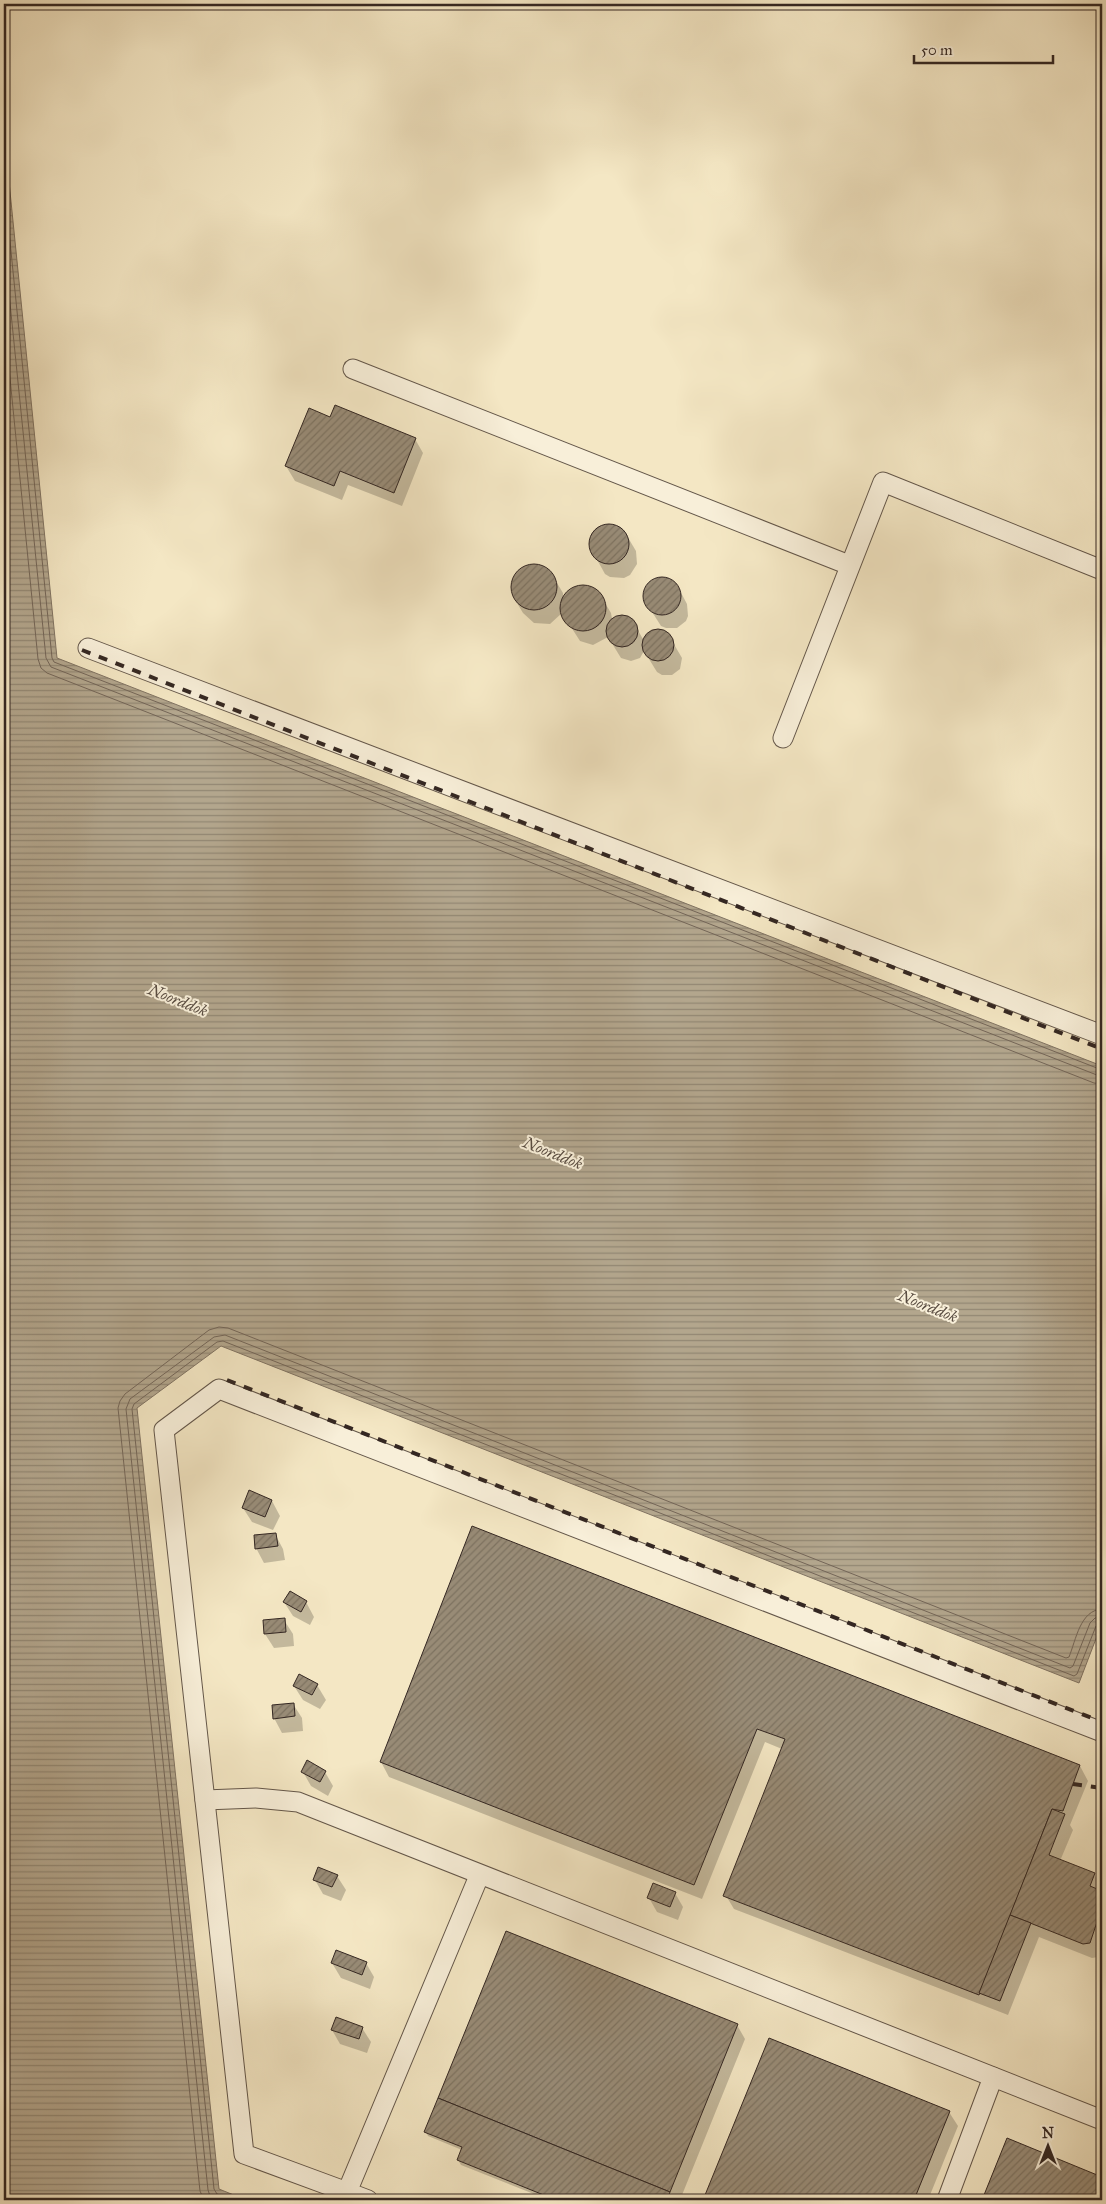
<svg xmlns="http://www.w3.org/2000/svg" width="1106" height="2204" font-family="'IM FELL Great Primer',serif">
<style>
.water{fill:url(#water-rules);stroke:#807362}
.shadow{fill:#0003}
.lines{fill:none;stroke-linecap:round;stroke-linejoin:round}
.shore{stroke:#746658;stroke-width:1}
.building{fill:url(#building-hatch);stroke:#342722}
.minor-casing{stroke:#64574a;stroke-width:21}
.minor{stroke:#f8efd9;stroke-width:19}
.rail{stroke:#342722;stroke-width:4;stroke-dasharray:9 9;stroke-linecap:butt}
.labels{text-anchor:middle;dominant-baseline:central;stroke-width:4;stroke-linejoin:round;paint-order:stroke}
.water-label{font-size:16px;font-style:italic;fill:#5a4d42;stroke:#f8efd9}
</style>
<defs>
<pattern id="water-rules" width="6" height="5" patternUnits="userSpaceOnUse" patternTransform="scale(1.25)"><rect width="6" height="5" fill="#b3a68d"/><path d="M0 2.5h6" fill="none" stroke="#928773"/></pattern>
<pattern id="building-hatch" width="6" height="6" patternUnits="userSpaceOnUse" patternTransform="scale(1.25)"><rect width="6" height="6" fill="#988b76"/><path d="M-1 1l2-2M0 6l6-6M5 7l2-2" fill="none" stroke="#7d7260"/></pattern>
</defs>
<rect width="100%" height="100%" fill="#f4e7c4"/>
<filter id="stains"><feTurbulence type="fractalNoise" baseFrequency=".004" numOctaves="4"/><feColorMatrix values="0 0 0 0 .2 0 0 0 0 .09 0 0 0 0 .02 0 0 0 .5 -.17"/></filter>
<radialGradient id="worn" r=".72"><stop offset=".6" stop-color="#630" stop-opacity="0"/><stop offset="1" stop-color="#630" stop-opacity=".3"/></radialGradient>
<path class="water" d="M4,132L57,658L1102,1066V1623L1079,1683L221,1346L137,1408L219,2189L246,2200H4Z"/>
<g class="shadow">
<path d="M331,418L415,439L423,453L402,506L348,485L342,500L295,481L286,466Z"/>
<path d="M606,525L618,527L627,536L636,551L637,564L630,575L624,578L610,577L605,574L590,547L592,535L595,530Z"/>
<path d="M531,565L545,568L554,578L563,593V599L572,589L578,587L592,588L602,598L611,613L612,619L621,615L631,618L644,641L650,632L660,630L668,634L682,658L680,669L672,675H662L657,672L644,651L640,658L631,661L621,658L608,637L593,645L580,641L562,613L550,624L534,623L523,613L514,598L512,583L514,576L525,566Z"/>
<path d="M665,578L671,580L679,589L687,604L688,616L686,621L677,628H666L661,626L645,601V589L653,580Z"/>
<path d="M250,1492L272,1501L280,1516L273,1530L252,1522L243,1508Z"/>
<path d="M473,1528L1080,1766L1088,1781L1070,1825L1073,1830L1060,1861L1094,1874L1102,1888V1944L1098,1957L1092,1958L1039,1937L1008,2015L734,1909L725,1894L782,1749L765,1742L702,1899L389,1777L381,1762Z"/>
<path d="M275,1534L283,1549L285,1560L264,1563L256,1548Z"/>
<path d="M284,1602H306L314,1617L310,1625L293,1616Z"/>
<path d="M284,1620L293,1634L294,1646L274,1648L265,1634Z"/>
<path d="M299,1676L317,1685L326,1700L320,1709L303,1700L294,1686Z"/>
<path d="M293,1704L302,1718L303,1731L282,1733L274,1718Z"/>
<path d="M303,1772H325L333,1786L328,1796L311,1786Z"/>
<path d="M337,1876L346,1890L341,1901L323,1894L315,1880Z"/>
<path d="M675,1893L683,1907L678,1920L657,1912L649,1898Z"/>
<path d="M332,1963H366L374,1977L370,1989L341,1978Z"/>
<path d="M737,2025L745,2039L680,2200H549L461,2165L458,2160L462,2150L428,2136L426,2132Z"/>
<path d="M362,2028L371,2042L367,2053L340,2044L332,2030Z"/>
<path d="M769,2039L949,2112L958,2126L928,2200H704Z"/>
<path d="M1007,2140L1102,2178V2200H983Z"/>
</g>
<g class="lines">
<g class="shore">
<path d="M4,182L52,658L54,662L1102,1070"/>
<path d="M4,244L46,658L51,667L1102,1077"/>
<path d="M4,318L38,659L41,668L47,673L1094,1083L1102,1084"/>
<path d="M204,2200L200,2191L118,1408L120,1401L125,1394L209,1330L219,1327L228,1328L1066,1658L1069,1657C1076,1640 1080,1610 1102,1609"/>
<path d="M216,2200L210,2196L208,2190L126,1409L130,1399L214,1337L225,1335L1070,1668L1073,1666L1090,1623L1095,1618L1102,1617"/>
<path d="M232,2200L217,2194L214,2189L132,1409L134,1404L217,1342L223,1341L1074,1676L1077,1674L1096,1626L1102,1623"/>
</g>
</g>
<g class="building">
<path d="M335,405L416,438L394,493L340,471L334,486L285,466L309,408L330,417Z"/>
<circle cx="609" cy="544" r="20"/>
<circle cx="534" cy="587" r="23"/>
<circle cx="662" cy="596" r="19"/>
<circle cx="583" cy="608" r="23"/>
<circle cx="622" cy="631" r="16"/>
<circle cx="658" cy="645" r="16"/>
<path d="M249,1490L272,1500L265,1517L242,1508Z"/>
<path d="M472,1526L1080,1765L1063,1811L1052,1809L979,1995L723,1896L785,1739L757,1729L694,1885L380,1762Z"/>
<path d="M276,1533L278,1546L255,1549L254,1535Z"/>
<path d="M290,1591L307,1601L301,1612L283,1602Z"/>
<path d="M285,1618L286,1632L264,1634L263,1620Z"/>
<path d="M299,1674L318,1684L312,1695L293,1686Z"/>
<path d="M294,1703L295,1716L273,1719L272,1705Z"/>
<path d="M307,1760L326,1771L320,1782L301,1772Z"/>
<path d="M1052,1809L1065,1814L1049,1855L1095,1873L1090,1886L1102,1891V1907L1090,1943L1083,1944L1010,1915Z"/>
<path d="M318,1867L338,1875L332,1887L313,1880Z"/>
<path d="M653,1883L676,1892L670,1907L647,1898Z"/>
<path d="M1010,1915L1031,1923L1000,2001L979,1993Z"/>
<path d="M506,1931L738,2024L670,2192L438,2098Z"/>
<path d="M336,1950L367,1962L362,1975L331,1963Z"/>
<path d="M336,2017L363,2027L359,2039L331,2030Z"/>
<path d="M769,2038L950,2111L914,2200H703Z"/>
<path d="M438,2098L670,2192L667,2200H556L457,2160L462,2147L424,2132Z"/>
<path d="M1007,2138L1102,2177V2200H982Z"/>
</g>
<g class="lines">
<g class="minor-casing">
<g id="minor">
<path d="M353,369L849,565"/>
<path d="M88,648L1102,1035"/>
<path d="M783,738L883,482L1102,570"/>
<path d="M205,1800L256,1798L298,1802L1102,2120"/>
<path d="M347,2192L244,2154L164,1430L219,1389L1102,1732"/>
<path d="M368,2200L347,2192L479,1876"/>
<path d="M947,2200L993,2077"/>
</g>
</g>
<use href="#minor" class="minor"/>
<g class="rail">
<path d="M82,650L1102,1049"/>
<path d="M227,1380L1102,1722"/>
<path d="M1073,1784L1102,1788"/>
</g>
</g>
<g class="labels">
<g class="water-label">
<text transform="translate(178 1000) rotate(22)">Noorddok</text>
<text transform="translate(553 1153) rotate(22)">Noorddok</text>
<text transform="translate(928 1306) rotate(22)">Noorddok</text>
</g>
</g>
<rect width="1106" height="2204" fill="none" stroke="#f4e7c4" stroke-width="20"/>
<rect x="5" y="5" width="1096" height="2194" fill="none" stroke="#342722" stroke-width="2.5"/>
<rect x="10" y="10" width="1086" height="2184" fill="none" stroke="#342722"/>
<g transform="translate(1048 2146)" stroke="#f8efd9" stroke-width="4" paint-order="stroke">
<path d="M0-4L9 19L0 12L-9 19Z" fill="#342722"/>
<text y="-8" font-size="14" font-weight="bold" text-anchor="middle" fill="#342722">N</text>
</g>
<path d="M914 55v8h139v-8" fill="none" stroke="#342722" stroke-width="2.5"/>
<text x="921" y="55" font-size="15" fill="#342722" stroke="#f8efd9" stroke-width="4" paint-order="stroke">50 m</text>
<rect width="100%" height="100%" filter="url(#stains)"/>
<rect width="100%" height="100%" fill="url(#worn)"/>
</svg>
